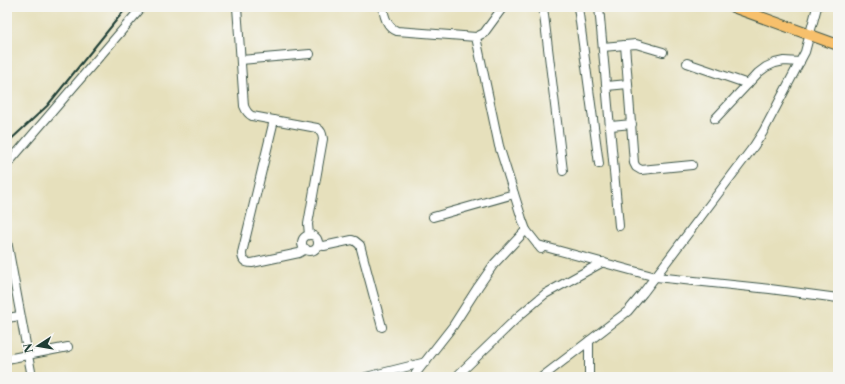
<svg xmlns="http://www.w3.org/2000/svg" width="845" height="384" font-family="'Libre Caslon Text',serif">
<style>
.lines{fill:none;stroke-linecap:round;stroke-linejoin:round}
.minor-casing{stroke:#3d5548;stroke-width:10}
.major-casing{stroke:#3d5548;stroke-width:12}
.minor{stroke:#fff;stroke-width:8}
.major{stroke:#f7c06c;stroke-width:10}
.rail{stroke:#1f3d34;stroke-width:2}
</style>
<rect width="100%" height="100%" fill="#f6f6f2"/>
<filter id="ink" filterUnits="userSpaceOnUse"><feTurbulence type="fractalNoise" baseFrequency=".025" numOctaves="2"/><feDisplacementMap in="SourceGraphic" scale="8" xChannelSelector="R" yChannelSelector="G"/><feConvolveMatrix kernelMatrix="1 2 1 2 8 2 1 2 1" color-interpolation-filters="sRGB"/></filter>
<filter id="wash" filterUnits="userSpaceOnUse"><feTurbulence type="fractalNoise" baseFrequency=".012" numOctaves="4" result="noise"/><feDisplacementMap in="SourceGraphic" scale="16" xChannelSelector="R" yChannelSelector="G"/><feGaussianBlur stdDeviation="0.9" result="paint"/><feColorMatrix in="noise" values="0 0 0 0 0 0 0 0 0 0 0 0 0 0 0 0 0 1.4 0 .05"/><feComposite in="paint" operator="in"/></filter>
<g filter="url(#wash)">
<rect width="100%" height="100%" fill="#e6e0bc"/>
</g>
<g filter="url(#ink)">
<g class="lines">
<g class="minor-casing">
<g id="minor">
<path d="M237,7L244,106C246,111 248,114 252,116L317,128C322,131 322,134 323,139L308,224L309,235"/>
<path d="M383,7C384,17 387,27 397,31L476,37L484,33L503,7"/>
<path d="M543,7L563,171"/>
<path d="M578,7L599,164"/>
<path d="M599,7L619,226"/>
<path d="M476,37L499,146L522,219L526,230L541,249"/>
<path d="M625,45L634,163L636,167L641,170L692,165"/>
<path d="M603,47L636,44L663,52"/>
<path d="M241,60L310,54"/>
<path d="M687,63L748,84"/>
<path d="M607,86L628,84"/>
<path d="M715,119L758,73L766,67L775,63L784,61L800,62"/>
<path d="M274,120L242,253C242,260 244,263 252,263L299,253L306,249"/>
<path d="M611,126L632,124"/>
<path d="M7,164L10,161L142,7"/>
<path d="M433,217L514,194"/>
<circle cx="310" cy="243" r="8"/>
<path d="M7,241L32,377"/>
<path d="M318,245L324,246L352,240L355,241L360,245L382,327"/>
<path d="M538,245L656,277L770,289L838,298"/>
<path d="M7,318L20,316"/>
<path d="M7,359L68,347"/>
<path d="M459,374L520,315L545,294L603,262"/>
<path d="M366,377L426,362"/>
<path d="M413,377L453,326L478,287L494,264L526,230"/>
<path d="M542,377L589,341"/>
<path d="M589,377V341L628,311L643,293L754,146L763,132L805,52L817,7"/>
</g>
</g>
<g class="major-casing">
<path id="major" d="M733,7L838,45"/>
</g>
<use href="#minor" class="minor"/>
<use href="#major" class="major"/>
<path class="rail" d="M7,143L47,106L127,7"/>
</g>
</g>
<rect width="845" height="384" fill="none" stroke="#f6f6f2" stroke-width="24"/>
<g transform="translate(38 346) rotate(258)" stroke="#f6f6f2" stroke-width="3" paint-order="stroke">
<path d="M0-3L7 15L0 10L-7 15Z" fill="#1f3d34"/>
<text y="-6" font-size="11" font-weight="bold" text-anchor="middle" fill="#1f3d34">N</text>
</g>
</svg>
